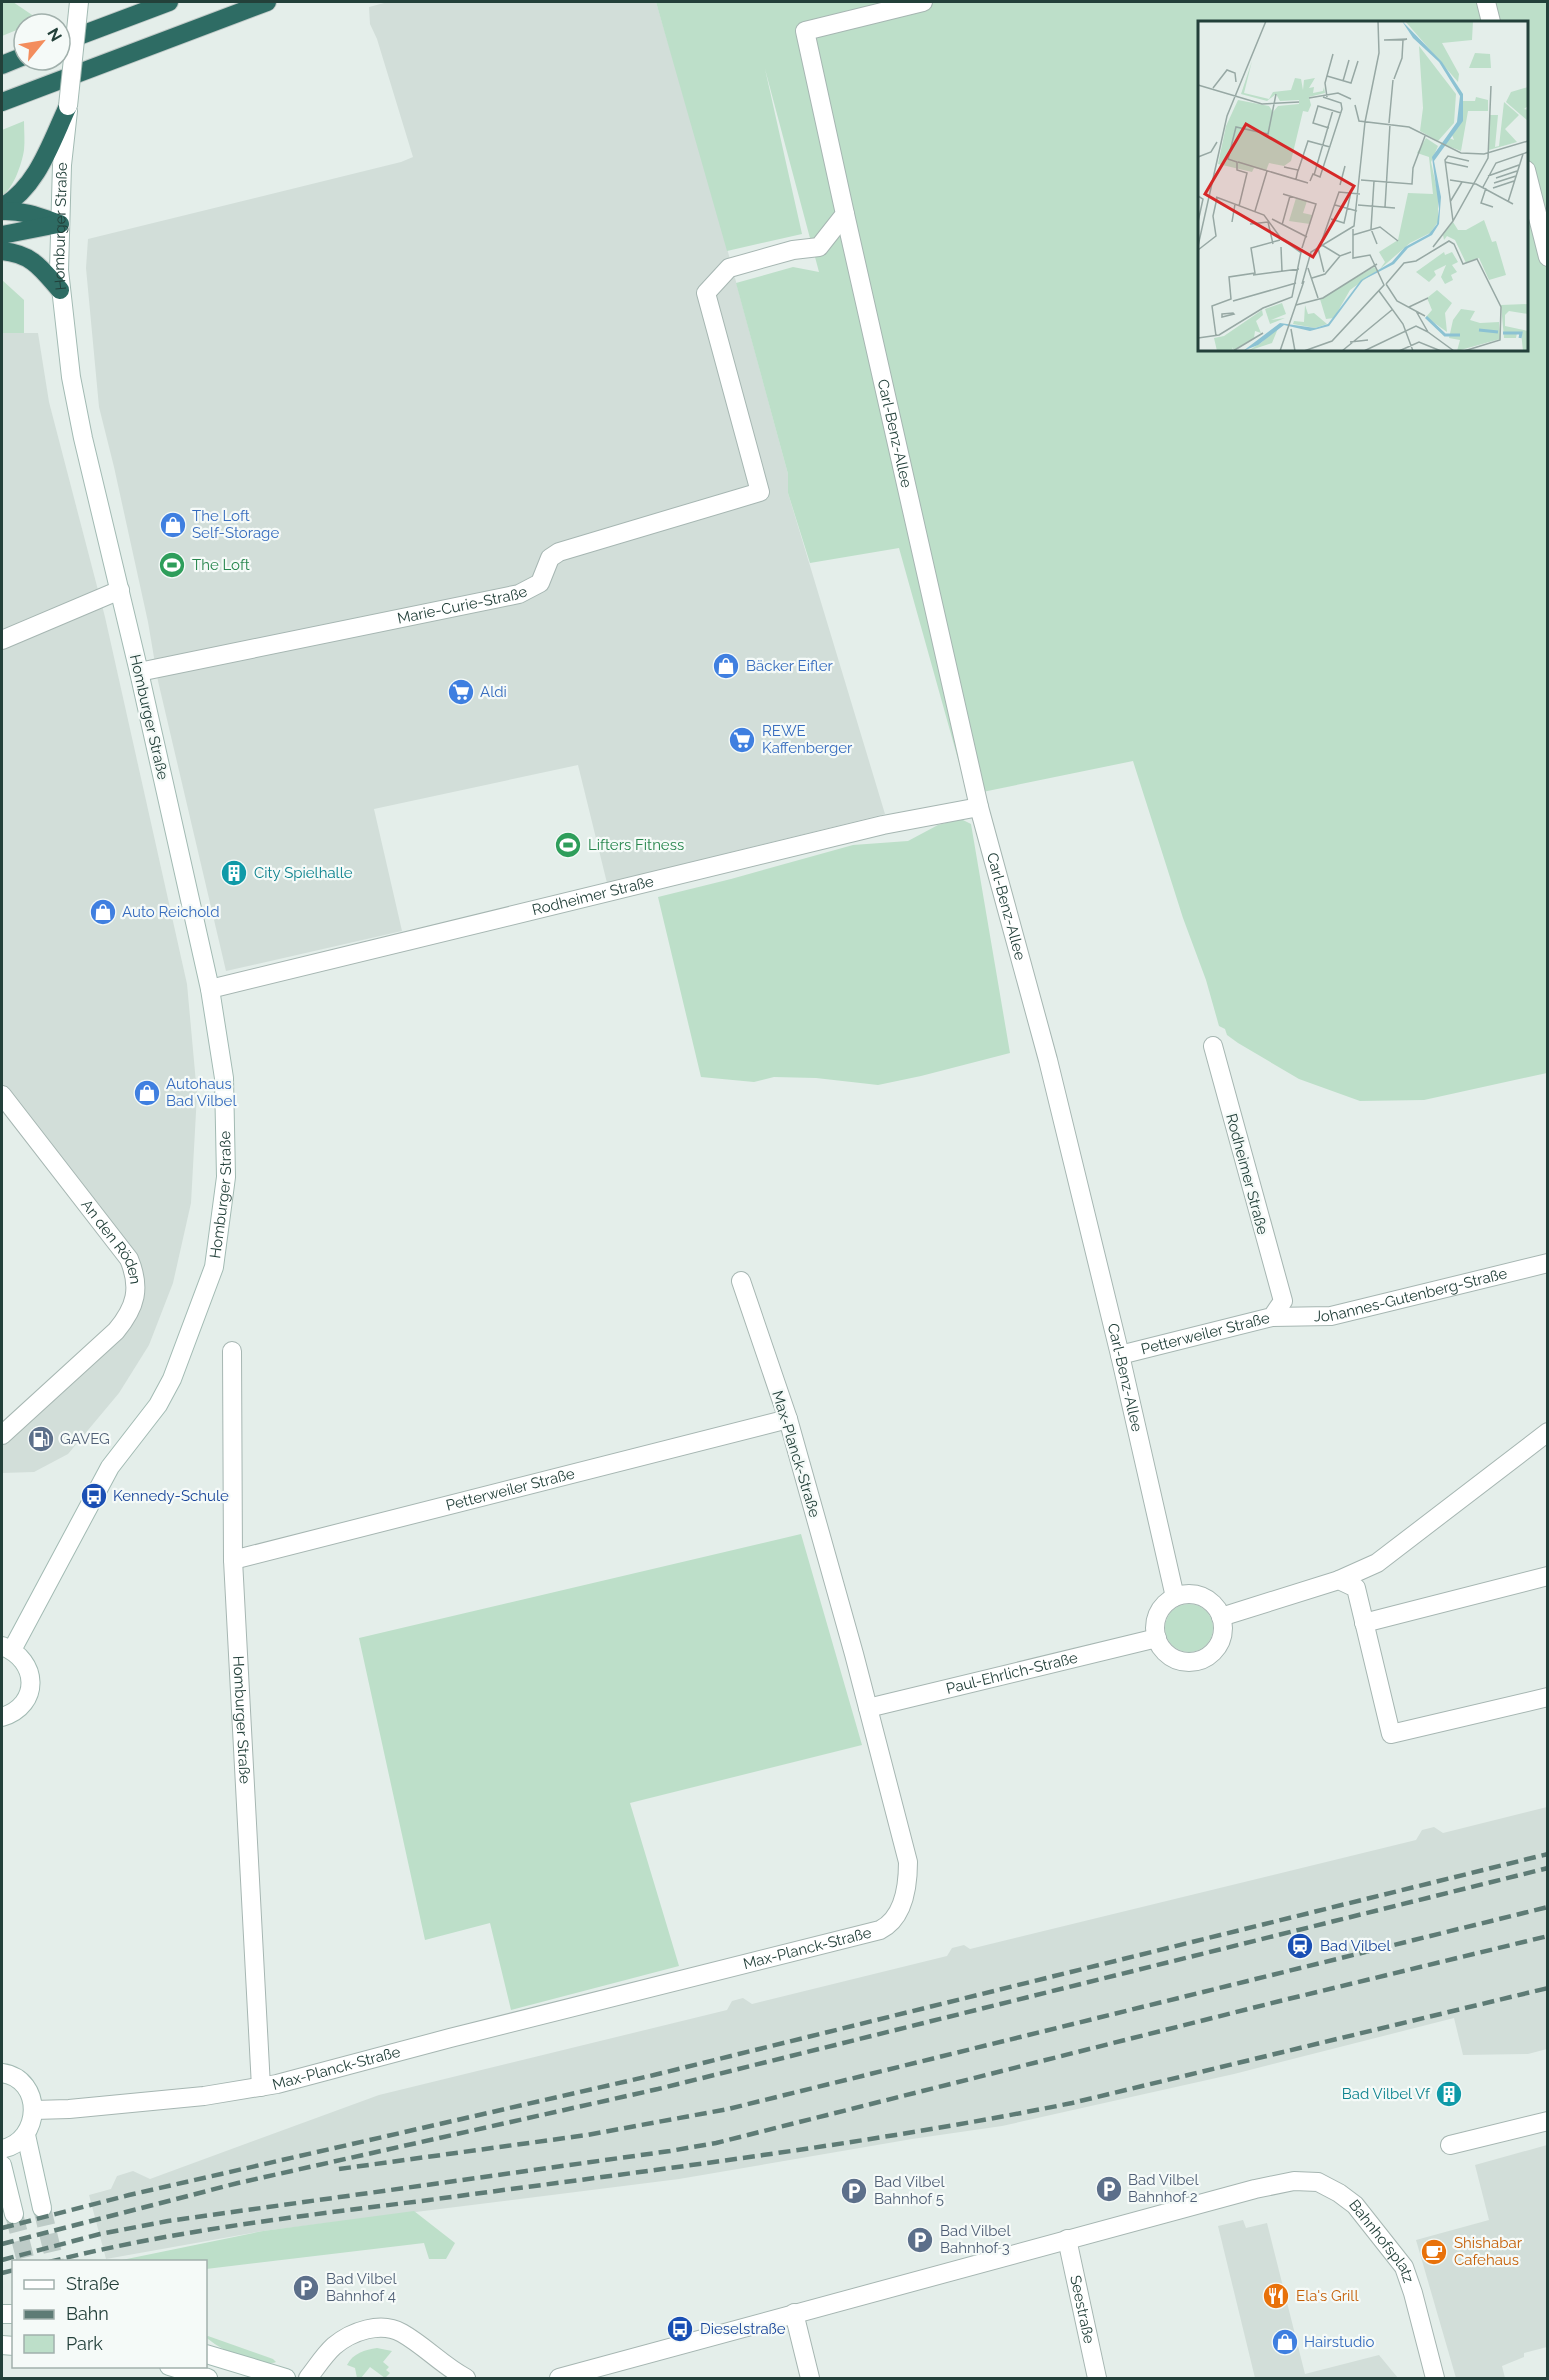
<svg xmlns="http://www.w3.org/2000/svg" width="1549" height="2380" font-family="Raleway,sans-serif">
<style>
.built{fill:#d2ded9}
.green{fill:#bddfc9;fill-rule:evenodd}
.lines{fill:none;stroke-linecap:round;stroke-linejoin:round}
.secondary-tunnel{stroke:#bdcbc7;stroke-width:18;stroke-dasharray:18 9;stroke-linecap:butt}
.street-casing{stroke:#a6b6b2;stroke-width:20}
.secondary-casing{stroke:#a2bab3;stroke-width:20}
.highway-casing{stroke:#c1cac8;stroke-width:20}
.street{stroke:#fff;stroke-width:18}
.secondary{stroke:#fff;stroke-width:18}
.highway{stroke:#2e6c64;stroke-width:18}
.rail{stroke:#5e7b75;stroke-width:4.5;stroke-dasharray:12 6;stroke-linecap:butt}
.secondary-bridge-casing{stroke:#a2bab3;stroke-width:20;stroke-linecap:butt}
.secondary-bridge{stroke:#fff;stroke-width:18}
.labels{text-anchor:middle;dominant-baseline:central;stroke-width:4.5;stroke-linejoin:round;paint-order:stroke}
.street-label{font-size:15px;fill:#23403a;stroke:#f5faf8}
.shop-label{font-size:15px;fill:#366cbe;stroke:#f5faf8;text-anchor:start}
.leisure-label{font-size:15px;fill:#27864d;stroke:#f5faf8;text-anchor:start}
.culture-label{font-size:15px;fill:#0d838f;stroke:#f5faf8;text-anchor:start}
.service-label{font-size:15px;fill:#4e5e75;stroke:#f5faf8;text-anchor:start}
.transit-label{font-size:15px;fill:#164399;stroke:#f5faf8;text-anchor:start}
.food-label{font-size:15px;fill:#c56008;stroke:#f5faf8;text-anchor:start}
.inset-river{fill:none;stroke:#8cc2d3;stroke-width:3}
.inset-road{fill:none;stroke:#97a8a4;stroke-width:1.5}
.view{fill:#d62828;fill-opacity:0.15;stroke:#d62828;stroke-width:3}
.inset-edge{fill:none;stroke:#23403a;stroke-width:3}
</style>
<rect width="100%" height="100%" fill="#e4eeea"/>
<g class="built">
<path d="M388,2H656L705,167L788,474V493L885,814L607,883L578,765L374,809L402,931L226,971L158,681L148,622L114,467L99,407L86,268L88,239L401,162L413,157L377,39L370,24L369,7Z"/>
<path d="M2,333H38L49,402L105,617L187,984L197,1094L191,1203L173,1283L149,1345L119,1393L68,1454L34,1472L2,1473V1442L125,1327L136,1262L2,1083Z"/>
<path d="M1547,1807V2049L1528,2054L1463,2055L1454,2018L1234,2074L1002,2126L912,2139L679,2179L263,2231L106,2259L89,2195L111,2189L117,2176L133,2171L150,2179L379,2095L727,2010L732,2001L743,1998L752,2004L947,1956L952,1948L964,1945L970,1949L1416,1840L1422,1830L1434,1827L1443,1833Z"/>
<path d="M1547,2145V2347L1524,2353V2357L1502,2366L1505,2378H1456L1416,2240L1489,2220L1475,2165Z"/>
<path d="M1243,2220L1246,2228L1267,2223L1305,2374L1379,2355L1398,2378H1255L1218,2226Z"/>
</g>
<g class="green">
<path d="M2,2H13L41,21L32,24H24V27L2,36Z"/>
<path d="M656,2H1547V1073L1424,1100L1360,1101L1299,1079L1238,1043L1227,1035L1225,1029L1219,1026L1206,980L1183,918L1133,761L968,795L899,548L810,563L788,493V474L736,283L793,267L819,272L765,69L802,234L727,251ZM1200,22H1526V350H1200Z"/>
<path d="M24,121C24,130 25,141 24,150C22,164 13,189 2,196V130Z"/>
<path d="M2,280L24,300V333H2Z"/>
<path d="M961,819L971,824L1010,1053L921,1076L878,1085L816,1078L774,1077L754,1082L701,1077L658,897L731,879L853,845L908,841L938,825Z"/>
<path d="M801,1534L862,1745L630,1803L679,1966L511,2010L490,1923L425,1940L359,1638Z"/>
<circle cx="1189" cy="1628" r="24"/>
<path d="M414,2211L455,2243L446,2259H429L424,2243L206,2269V2262L117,2261L263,2231Z"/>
<path d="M208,2336L273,2359L276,2362C259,2369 218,2349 206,2337Z"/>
<path d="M377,2348L392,2351L383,2362L389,2367L386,2370L390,2373L385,2378L370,2367L361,2378H357L355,2368L347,2365C353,2353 365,2350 377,2348Z"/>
</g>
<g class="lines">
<g class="secondary-tunnel">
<path d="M42,2208L55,2262"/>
<path d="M14,2214L26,2262"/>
</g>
<g class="street-casing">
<g id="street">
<path d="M1486,2L1491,22"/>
<path d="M1526,170L1548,257"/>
<path id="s1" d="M845,214L979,807L1048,1060L1120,1355L1175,1597"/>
<path d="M2,640L120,590"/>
<path id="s2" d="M139,672L519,594L540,583L550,558L559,552L760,492L706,293L729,268L793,250L819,247L845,214L805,31L923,2"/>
<path id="s3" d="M210,989L883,825L979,807"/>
<path id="s4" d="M2,1095L129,1259C141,1288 136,1307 116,1331L2,1435"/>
<path id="s5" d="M1272,1317L1331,1316L1548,1263"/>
<path id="s6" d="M232,1351L233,1560L261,2087"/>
<path id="s7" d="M1120,1355L1272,1317L1283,1301L1213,1046"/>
<path id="s8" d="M233,1560L788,1419"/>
<path d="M1339,1580L1377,1563L1548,1432"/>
<circle cx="1189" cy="1628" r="34"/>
<path d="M1221,1617L1339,1580L1356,1588L1391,1734L1548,1697"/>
<path d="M1364,1623L1548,1576"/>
<path id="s9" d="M868,1708L1157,1638"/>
<path id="s10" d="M34,2110L69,2109L204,2096L277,2084L450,2038L880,1930C904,1918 908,1887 908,1862L854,1654L788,1419L741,1281"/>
<path d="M1450,2145L1548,2121"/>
<path id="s11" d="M1067,2239L1097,2378"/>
<path d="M794,2313L810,2378"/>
<path d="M308,2378C316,2368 324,2355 334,2346C352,2331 381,2321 402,2333C425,2346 443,2366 466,2378"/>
<path id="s12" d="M559,2378L1255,2189L1294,2181L1318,2182L1339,2193L1355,2205L1404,2267L1413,2293L1435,2378"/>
</g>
</g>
<g class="secondary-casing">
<g id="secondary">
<path d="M2,1646C39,1660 41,1705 2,1717"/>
<path id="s13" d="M12,1650L110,1467L158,1405L172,1379L214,1267L226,1177L224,1078L210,989L139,672L83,438L71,377L59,270L62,165L68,111"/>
<path d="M2,2073C44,2079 42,2141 2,2149"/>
<path d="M26,2135L42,2208"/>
<path d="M2,2165L14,2214"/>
<path d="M2,2314H14"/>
<path d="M2,2345L14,2346"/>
<path d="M206,2354L286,2378"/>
<path d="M169,2366L208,2378"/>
</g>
</g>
<g class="highway-casing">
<g id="highway">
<path d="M60,43L169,2"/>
<path d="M2,65L24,56"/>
<path d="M2,102L267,2"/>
<path d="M2,207C38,186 51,142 68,106"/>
<path d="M2,211C23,210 40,217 60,224"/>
<path d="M2,235L58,224"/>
<path d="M2,251C32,254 41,268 60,290"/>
</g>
</g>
<use href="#street" class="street"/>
<use href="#secondary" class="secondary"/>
<use href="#highway" class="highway"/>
<g class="rail">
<path d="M339,2169L587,2135L728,2109L1548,1907"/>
<path d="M2,2228L129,2195L654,2075L1548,1854"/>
<path d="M2,2244L238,2183L658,2089L1548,1868"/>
<path d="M2,2260L100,2234L168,2221L670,2151L716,2143L1280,2001L1548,1936"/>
<path d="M49,2262C174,2230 302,2216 429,2200C643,2171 860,2146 1072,2103L1548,1988"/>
<path d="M2,2273L14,2270"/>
</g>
<g class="secondary-bridge-casing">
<path id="secondary-bridge" d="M68,106L79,2"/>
</g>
<use href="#secondary-bridge" class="secondary-bridge"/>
</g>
<defs>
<g id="shop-disc" transform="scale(1.35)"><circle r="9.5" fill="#3f7fe0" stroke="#f5faf8"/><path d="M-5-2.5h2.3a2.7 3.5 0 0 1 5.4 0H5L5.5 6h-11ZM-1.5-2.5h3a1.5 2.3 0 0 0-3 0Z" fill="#fff"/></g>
<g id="stadium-disc" transform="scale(1.35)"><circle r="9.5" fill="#2e9e5b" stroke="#f5faf8"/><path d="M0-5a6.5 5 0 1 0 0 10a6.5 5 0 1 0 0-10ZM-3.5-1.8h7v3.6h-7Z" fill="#fff"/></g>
<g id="supermarket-disc" transform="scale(1.35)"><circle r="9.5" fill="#3f7fe0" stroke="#f5faf8"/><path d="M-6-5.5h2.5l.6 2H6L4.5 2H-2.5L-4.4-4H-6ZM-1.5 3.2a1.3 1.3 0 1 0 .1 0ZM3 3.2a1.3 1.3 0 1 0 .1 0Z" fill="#fff"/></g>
<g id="building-disc" transform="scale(1.35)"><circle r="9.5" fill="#0f9aa8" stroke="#f5faf8"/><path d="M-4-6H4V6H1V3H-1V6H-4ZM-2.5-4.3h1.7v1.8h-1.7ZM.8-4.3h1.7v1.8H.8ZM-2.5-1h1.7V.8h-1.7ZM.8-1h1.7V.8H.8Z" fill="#fff"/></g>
<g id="fuel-disc" transform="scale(1.35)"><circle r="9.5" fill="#5c6f8a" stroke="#f5faf8"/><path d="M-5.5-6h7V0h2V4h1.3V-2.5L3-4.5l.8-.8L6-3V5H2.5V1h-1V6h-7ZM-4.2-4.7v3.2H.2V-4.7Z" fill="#fff"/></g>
<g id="bus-disc" transform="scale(1.35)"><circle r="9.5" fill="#1a4fb4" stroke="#f5faf8"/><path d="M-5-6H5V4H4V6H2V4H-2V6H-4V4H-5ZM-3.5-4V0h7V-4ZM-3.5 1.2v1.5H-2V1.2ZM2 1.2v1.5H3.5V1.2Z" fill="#fff"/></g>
<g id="station-disc" transform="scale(1.35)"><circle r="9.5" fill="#1a4fb4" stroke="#f5faf8"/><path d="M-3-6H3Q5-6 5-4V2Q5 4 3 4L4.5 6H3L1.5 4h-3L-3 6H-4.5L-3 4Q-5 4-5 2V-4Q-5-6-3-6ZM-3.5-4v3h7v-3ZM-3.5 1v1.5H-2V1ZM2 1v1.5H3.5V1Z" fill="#fff"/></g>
<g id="parking-disc" transform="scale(1.35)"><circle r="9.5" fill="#5c6f8a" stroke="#f5faf8"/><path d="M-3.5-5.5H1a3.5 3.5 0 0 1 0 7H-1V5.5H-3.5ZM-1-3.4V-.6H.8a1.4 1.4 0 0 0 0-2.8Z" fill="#fff"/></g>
<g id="cafe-disc" transform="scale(1.35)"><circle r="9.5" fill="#e8710a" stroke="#f5faf8"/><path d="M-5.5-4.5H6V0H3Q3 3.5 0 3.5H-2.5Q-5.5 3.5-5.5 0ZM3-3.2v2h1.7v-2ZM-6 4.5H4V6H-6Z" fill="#fff"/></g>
<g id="restaurant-disc" transform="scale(1.35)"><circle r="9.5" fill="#e8710a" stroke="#f5faf8"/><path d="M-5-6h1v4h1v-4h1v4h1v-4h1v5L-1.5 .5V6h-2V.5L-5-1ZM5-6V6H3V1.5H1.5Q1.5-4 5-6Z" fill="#fff"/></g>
</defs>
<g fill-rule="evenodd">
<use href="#shop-disc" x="173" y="525"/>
<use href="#stadium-disc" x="172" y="565"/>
<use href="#shop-disc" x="726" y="666"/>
<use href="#supermarket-disc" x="461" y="692"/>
<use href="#supermarket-disc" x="742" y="740"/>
<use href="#stadium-disc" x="568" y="845"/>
<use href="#building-disc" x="234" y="873"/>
<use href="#shop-disc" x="103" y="912"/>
<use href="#shop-disc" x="147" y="1093"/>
<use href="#fuel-disc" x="41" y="1439"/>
<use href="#bus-disc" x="94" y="1496"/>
<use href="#station-disc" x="1300" y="1946"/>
<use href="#building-disc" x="1449" y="2094"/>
<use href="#parking-disc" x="1109" y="2189"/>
<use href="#parking-disc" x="854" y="2191"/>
<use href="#parking-disc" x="920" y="2240"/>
<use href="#cafe-disc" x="1434" y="2252"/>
<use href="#parking-disc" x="306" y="2288"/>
<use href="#restaurant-disc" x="1276" y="2296"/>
<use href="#bus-disc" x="680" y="2329"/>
<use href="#shop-disc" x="1285" y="2342"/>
</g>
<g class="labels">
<g class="street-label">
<text stroke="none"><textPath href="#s13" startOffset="1494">Homburger Straße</textPath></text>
<text stroke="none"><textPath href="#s1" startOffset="225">Carl-Benz-Allee</textPath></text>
<text stroke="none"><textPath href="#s2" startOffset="330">Marie-Curie-Straße</textPath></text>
<text transform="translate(149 717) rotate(77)">Homburger Straße</text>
<text stroke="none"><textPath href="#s3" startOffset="394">Rodheimer Straße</textPath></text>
<text stroke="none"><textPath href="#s1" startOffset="711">Carl-Benz-Allee</textPath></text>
<text transform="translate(1247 1174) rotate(75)">Rodheimer Straße</text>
<text stroke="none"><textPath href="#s13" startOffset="508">Homburger Straße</textPath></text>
<text stroke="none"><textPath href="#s4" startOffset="184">An den Röden</textPath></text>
<text stroke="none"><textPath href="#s5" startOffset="141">Johannes-Gutenberg-Straße</textPath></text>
<text stroke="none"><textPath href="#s7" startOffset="88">Petterweiler Straße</textPath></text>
<text stroke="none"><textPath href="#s1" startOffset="1197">Carl-Benz-Allee</textPath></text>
<text transform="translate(796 1454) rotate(73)">Max-Planck-Straße</text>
<text stroke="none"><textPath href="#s8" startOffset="286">Petterweiler Straße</textPath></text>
<text stroke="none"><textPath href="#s9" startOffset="148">Paul-Ehrlich-Straße</textPath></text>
<text stroke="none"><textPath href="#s6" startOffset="369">Homburger Straße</textPath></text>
<text stroke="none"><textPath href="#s10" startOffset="792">Max-Planck-Straße</textPath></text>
<text stroke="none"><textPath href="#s10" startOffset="306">Max-Planck-Straße</textPath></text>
<text stroke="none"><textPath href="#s12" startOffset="874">Bahnhofsplatz</textPath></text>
<text stroke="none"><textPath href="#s11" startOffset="72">Seestraße</textPath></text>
</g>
<g class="shop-label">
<text x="192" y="516">The Loft<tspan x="192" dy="17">Self-Storage</tspan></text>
<text x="746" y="666">Bäcker Eifler</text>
<text x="480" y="692">Aldi</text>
<text x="762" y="731">REWE<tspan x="762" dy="17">Kaffenberger</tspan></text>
<text x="122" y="912">Auto Reichold</text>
<text x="166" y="1084">Autohaus<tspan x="166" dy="17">Bad Vilbel</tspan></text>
<text x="1304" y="2342">Hairstudio</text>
</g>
<g class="leisure-label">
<text x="192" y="565">The Loft</text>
<text x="588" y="845">Lifters Fitness</text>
</g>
<g class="culture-label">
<text x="254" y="873">City Spielhalle</text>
<text x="1430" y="2094" text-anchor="end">Bad Vilbel Vf</text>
</g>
<g class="service-label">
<text x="60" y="1439">GAVEG</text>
<text x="1128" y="2180">Bad Vilbel<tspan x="1128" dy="17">Bahnhof 2</tspan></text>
<text x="874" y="2182">Bad Vilbel<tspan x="874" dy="17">Bahnhof 5</tspan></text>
<text x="940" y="2231">Bad Vilbel<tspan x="940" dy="17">Bahnhof 3</tspan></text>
<text x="326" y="2279">Bad Vilbel<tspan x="326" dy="17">Bahnhof 4</tspan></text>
</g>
<g class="transit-label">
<text x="113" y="1496">Kennedy-Schule</text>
<text x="1320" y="1946">Bad Vilbel</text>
<text x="700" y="2329">Dieselstraße</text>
</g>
<g class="food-label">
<text x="1454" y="2243">Shishabar<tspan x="1454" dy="17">Cafehaus</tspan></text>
<text x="1296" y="2296">Ela's Grill</text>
</g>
</g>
<g transform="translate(1198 21)">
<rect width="330" height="330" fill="#e4eeea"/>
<path d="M207,0H275L274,19L244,22L261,53L260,61ZM221,25L258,73L256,102L240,120L222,110L225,87ZM277,32L292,33L293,47H271ZM54,40L46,72L71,78L75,71L93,69L97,57L103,58L105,69L106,59L117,57L111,67L116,66L115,72L125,70L126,66L127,72L111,76L113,84L110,91L105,90L93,140L86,145L71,142L68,150L56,147L54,151L20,143L28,105L40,79L71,85L75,91L80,85L101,83V79L82,80L78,73L69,80L43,73ZM330,66V85L326,88L330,89V100L308,81L313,71ZM278,76L290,79V90H270L263,130L245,123L251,117L256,119L254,114L264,100L265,80H277ZM306,81L321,94L307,108L319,121L291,129L292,94H300L297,126L301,125ZM228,117L240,125L233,141L240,173V201L232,212L212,222L182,248L187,241L181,231L200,219L210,172L235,173L231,136L219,132ZM98,177L109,180L105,192L114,194L112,203L91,200ZM286,199L294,221L298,220L308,254L291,259L281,237L268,242L257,219L249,215L246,219L245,214L255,201L260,209H268ZM246,231L247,234L254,231L260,241L254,244L259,251L253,254L255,259L247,263L243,256L248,244L236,250L238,254L231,261L218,251ZM176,246L180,249L152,269L136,297L128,298L122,278ZM239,269L254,282L247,292L249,311L228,296L234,289L229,277ZM84,282L88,293L73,299L87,297L72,303L67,288ZM330,283V293L311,290L307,294V305L330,310V330H325L323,311L319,312L318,317H306L303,284ZM107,284L110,293L116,292L129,303L117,307L95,303L96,300L106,301ZM263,288L277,290L272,299L282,302L301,301L302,318L259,330L262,319L251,317L255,299ZM64,289L65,294L58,300L63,312L57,310L56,317L36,329L34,326L35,329L19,330L16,317L26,315ZM81,305L74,322L50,330L64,321Z" fill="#bddfc9"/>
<path d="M204,0L244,41L265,73V100L236,140L243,176L241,203L234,214L210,227L196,243L165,259L131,305L112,310L86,304L60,324L45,330L82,302L117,307L130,303L163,259L194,241L207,226L231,213L239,203L241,188L234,136L259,101L262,75L241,41L215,17Z" fill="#8cc2d3"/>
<path class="inset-river" d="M228,296L247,314H262M281,309L300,311M305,312H323L322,317"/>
<path class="inset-road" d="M129,55L153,62L160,40M196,58L204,37L205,19L209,18L186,19H205M145,60L151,39M0,64L64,83L101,81M15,67L29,49L37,52L38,61M129,76L127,62L135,33M111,77L140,72L153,78M157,84L161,100L211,106L263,132L286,133L330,120M167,101L181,32L180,0M191,102L195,59M131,107L115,102L120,85L143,92M0,136L13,131L19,121M40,141L110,162M247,141L270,146M86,146L100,149L98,158M100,150L110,120L132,126M116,154L135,89M290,155L321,144M298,157L319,150M163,159L214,163L215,147L227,115M252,159L278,163L315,183M112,160L115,153L122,156L144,88L143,82L125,76M176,160L173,208L179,223M296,162L318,155M142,164L147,145M285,166L298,142L330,131M288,167L283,182L295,186M295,167L316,160M85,173L118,183L104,227M0,175L5,178L0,201M18,176L66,194L82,216M252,181L264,161M310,181L325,133M137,184L159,190M160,184L197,187M41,185L49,152L39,149V141L30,138L38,106L70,113L78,73M187,186L192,103M57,190L69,150M74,198L109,216M133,198L146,202L153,171M255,200L247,139L250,135L271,140M34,201L37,183M52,203L70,201L75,223M84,204L92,175M155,214L182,206L200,220M85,219L102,231L105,230L101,228M123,222L141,171L162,173M124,224L142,235L153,231M0,225L29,95L68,0M83,226L84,250M235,226L255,200L290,137L293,65M120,227L126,251M0,229L18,215L15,195L19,177M110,247L120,277M55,254L101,248M114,257L127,253L142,235M104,263L113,231L156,205L167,101M188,263L206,242L218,240L251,220L256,223L265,243L279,238L303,286L302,319L266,330M188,263L199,280L227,295M181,270L205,303L215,330M35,280L98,262M98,284L125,277L179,243M211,286L230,277M218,290L230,311L256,330M24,293L35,292L36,293L24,296ZM93,308L97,330M18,315L14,285L33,278L31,256L57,252L53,227L82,219M0,317L21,314L65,287L94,276L103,231M152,321L170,319M35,330L65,312M82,330L106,260M106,330L134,320L186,264L172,234L155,237V208M144,330L195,288M166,330L218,305L230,311M201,330L221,321L243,330"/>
<path class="view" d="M48,103L156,165L115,236L7,173Z"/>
<rect width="330" height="330" class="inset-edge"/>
</g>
<rect width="1549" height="2380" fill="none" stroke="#23403a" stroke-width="6"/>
<rect x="12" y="2260" width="195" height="108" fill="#f5faf8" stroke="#a1b0ac" stroke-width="1.5"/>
<rect x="24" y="2280" width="30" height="9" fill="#ffffff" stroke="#a1b0ac" stroke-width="1.5"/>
<text x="66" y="2290" font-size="18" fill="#23403a">Straße</text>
<rect x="24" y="2310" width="30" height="9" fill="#5e7b75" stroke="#a1b0ac" stroke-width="1.5"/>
<text x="66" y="2320" font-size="18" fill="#23403a">Bahn</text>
<rect x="24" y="2335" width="30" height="18" fill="#bddfc9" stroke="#a1b0ac" stroke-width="1.5"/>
<text x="66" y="2350" font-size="18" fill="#23403a">Park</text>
<g transform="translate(42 42) rotate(60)"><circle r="28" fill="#f5faf8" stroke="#a1b0ac" stroke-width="1.5"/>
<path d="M0-4.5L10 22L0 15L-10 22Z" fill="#f38d5d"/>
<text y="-9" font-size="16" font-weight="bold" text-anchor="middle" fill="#23403a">N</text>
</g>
</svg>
